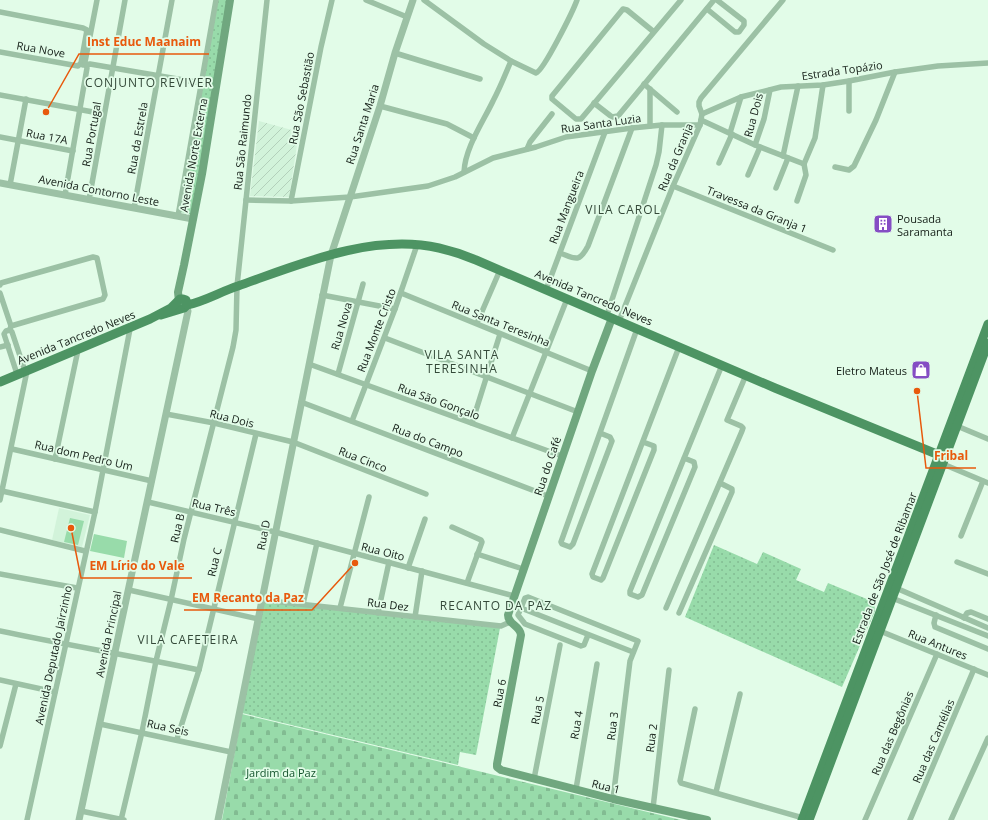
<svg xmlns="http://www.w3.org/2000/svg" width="988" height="820" font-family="'Open Sans',sans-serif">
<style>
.built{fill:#d2f3da}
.industrial{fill:url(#industrial-furrows)}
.grass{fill:url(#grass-dots)}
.cemetery{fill:url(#cemetery-stones)}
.garden{fill:#98dbaa}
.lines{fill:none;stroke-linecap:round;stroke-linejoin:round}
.minor{stroke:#9cc1a5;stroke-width:5.5}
.tertiary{stroke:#9cc1a5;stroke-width:7}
.secondary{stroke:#70a77f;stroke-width:8}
.primary{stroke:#4d9463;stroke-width:9}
.labels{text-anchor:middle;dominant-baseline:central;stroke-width:3.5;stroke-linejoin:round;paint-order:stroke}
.street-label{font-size:11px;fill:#131d16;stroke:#e2fce8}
.poi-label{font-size:11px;fill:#131d16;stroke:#e2fce8;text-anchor:start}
.park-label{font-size:11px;fill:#14542d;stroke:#e2fce8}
.neighbourhood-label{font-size:12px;letter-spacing:1px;fill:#344939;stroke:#e2fce8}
.leader{fill:none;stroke:#e8590c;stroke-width:1.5}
.callout-dot{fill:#e8590c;stroke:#e2fce8;stroke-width:1.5}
.callout-label{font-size:12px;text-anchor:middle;font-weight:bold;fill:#e8590c;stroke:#e2fce8;stroke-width:3.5;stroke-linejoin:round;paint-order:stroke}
</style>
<defs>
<pattern id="industrial-furrows" width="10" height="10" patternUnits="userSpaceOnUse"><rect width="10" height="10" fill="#d2f3da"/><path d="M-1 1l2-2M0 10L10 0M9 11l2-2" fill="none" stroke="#b3d0ba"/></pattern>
<pattern id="grass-dots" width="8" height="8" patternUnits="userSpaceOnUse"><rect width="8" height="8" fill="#98dbaa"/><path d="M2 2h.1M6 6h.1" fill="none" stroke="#82bc92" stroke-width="1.8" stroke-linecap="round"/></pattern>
<pattern id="cemetery-stones" width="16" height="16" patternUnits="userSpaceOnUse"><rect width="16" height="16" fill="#98dbaa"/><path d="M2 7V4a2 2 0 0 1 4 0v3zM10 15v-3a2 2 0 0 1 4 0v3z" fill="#82bc92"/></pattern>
</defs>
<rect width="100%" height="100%" fill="#e2fce8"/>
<path class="built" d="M59,508L90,515L82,547L52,540Z"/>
<path class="industrial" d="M259,121L299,132L289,197L250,196Z"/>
<g class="grass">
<path d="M218,0H227L192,215L181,212Z"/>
<path d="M714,545L757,564L763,552L801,569L796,580L824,592L828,583L874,602L875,611L842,687L685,617Z"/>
<path d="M264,601L500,628L476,755L460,752L458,765L242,713Z"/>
</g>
<path class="cemetery" d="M242,714L681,820H222Z"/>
<g class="garden">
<path d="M70,518L84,521L78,545L64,542Z"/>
<path d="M94,534L127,541L124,558L90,551Z"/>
</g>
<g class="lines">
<g class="minor">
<path d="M366,0L407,17"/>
<path d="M424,0L484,44L511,61L536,73C544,70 573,11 577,0"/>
<path d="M707,9L735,32H739L744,25V21L717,0"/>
<path d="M0,12L83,28L87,30L81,63L78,66L0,52"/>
<path d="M654,32L627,10L623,9L552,96V99L576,119H581L681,0"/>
<path d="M395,53L480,79"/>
<path d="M83,65L90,64L201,83"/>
<path d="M644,84L677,112"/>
<path d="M650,89V126"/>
<path d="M0,95L104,114"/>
<path d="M594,103L612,117L618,116L714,0"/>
<path d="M380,106L447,124L474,138"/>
<path d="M849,111V81"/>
<path d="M702,114L741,97L781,87L823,85L849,81L895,72L938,66L988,63"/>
<path d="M701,120L755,145L804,164"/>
<path d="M730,133L741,97"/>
<path d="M0,137L73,151"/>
<path d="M755,145L764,119L770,90"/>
<path d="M527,149L530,142L552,114"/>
<path d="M783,156L798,86"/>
<path d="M719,163L732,134"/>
<path d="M804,164L815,138L823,85"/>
<path d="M835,167L849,170L854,166L876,120L895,72"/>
<path d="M464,172C465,148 483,122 493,101C500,88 505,75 511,61"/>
<path d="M748,175L760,147"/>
<path d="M10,185L26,99"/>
<path d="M673,186L833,250"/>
<path d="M776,188L788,158"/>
<path d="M65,195L87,68L85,62L97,0"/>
<path d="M89,200L125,0"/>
<path d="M246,200L291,201L350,197L428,186L455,177L493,158L536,147L566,137L632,128L662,125H700"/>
<path d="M291,201L321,47L332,0"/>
<path d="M797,201L806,175L804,164"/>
<path d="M134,208L172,0"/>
<path d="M178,216L216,0"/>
<path d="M560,253C576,259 579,263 588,246L632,128"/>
<path d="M0,285L1,283L93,257L97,258L105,295L103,299L11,326"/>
<path d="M546,290L605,132"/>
<path d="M0,293L11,326L10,329"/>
<path d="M401,293L592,371"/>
<path d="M322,295L395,309"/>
<path d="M607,315L656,165L659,152L662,125"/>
<path d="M619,321L673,186L700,125L702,114L699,106V102L701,98L783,0"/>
<path d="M477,323L500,270"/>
<path d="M385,338L578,412"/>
<path d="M0,347L8,345"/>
<path d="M309,364L562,456"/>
<path d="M17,374L4,334L6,331L10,330L12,332L25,371"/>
<path d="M338,374L363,284"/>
<path d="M301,402L548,496"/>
<path d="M166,414L214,423L293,442L426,494"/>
<path d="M352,421L395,309L417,245"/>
<path d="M472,423L500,334"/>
<path d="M957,426L988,439"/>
<path d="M600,433L610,437L612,441L573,544L570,547L562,544L561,542L637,329"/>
<path d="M512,438L567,299"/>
<path d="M643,442L654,446V450L603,578L601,580L593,577L592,574L679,347"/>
<path d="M12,449L152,481"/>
<path d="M684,458L694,462L695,467L642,595L638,597L630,594V591L722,365"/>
<path d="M55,459L78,350"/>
<path d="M943,464L988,483"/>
<path d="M2,491L95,512"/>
<path d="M0,500L27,371"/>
<path d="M148,502L275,532L514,596"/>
<path d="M452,527L481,540L482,542L467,583"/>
<path d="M0,530L85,551"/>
<path d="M961,536L983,481"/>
<path d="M477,554L523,569"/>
<path d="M957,562L988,574"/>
<path d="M408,568L425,519"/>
<path d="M0,574L77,588"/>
<path d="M896,588L988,628"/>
<path d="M129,590L258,619"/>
<path d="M892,598L988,636"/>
<path d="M262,600L501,626L510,622"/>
<path d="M303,604L317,543"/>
<path d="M340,608L369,497"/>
<path d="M521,608L633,652"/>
<path d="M666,608L742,431L743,428L741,426L727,420L746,375"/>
<path d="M378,613L389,562"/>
<path d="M679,613L732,492V489L720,483"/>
<path d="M936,615L934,623L935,627L988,649"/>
<path d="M415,617L422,571"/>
<path d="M964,618L967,613L971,612L988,619"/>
<path d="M0,631C66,645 133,656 199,670"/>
<path d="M880,631L988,675"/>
<path d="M588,635L584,645L581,646L525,624L518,615L525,598L528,597L638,641L630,661L613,799"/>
<path d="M0,680L55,692"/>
<path d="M695,709L680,781L681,783L803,818"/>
<path d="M100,724L231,752"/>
<path d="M177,739L199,670L256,434"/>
<path d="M0,746L16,684"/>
<path d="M534,779L560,645"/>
<path d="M576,789L597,664"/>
<path d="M716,792L740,694"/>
<path d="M653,808L669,670"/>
<path d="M81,811L124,820"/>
<path d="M27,820L95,512L130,329"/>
<path d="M121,820L142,732L156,661L171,600L184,539L233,347L236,330L237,286L267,0"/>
<path d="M865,820L937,654"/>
<path d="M910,820L974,669"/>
<path d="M951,820L988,738"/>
</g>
<g class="tertiary">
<path d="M0,183L193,219"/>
<path d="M79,820L188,311L186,306"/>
<path d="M218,820L331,255L380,106L395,53L413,0"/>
</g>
<g class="secondary">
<path d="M179,301L178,292L184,265L202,174L230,0"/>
<path d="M612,318L592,371L508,615C508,625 520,625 521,635L497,764V767L501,770L613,799L707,820"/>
</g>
<g class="primary">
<path d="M161,315L184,308L187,305C203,302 222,291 238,286C300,264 372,233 439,248C452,251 464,255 476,260L775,388L939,455L947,454"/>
<path d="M0,382L150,319L171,308L180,299H183L186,300L187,305"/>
<path d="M802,820L988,324"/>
<path d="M809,820L988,343"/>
</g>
</g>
<defs>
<g id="building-square" transform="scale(1)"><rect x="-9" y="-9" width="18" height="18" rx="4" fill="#854dc4" stroke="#e2fce8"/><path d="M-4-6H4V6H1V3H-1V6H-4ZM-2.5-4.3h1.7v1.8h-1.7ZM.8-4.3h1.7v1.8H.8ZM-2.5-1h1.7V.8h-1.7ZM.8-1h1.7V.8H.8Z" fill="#fff"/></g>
<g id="shop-square" transform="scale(1)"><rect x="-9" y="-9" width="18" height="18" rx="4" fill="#854dc4" stroke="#e2fce8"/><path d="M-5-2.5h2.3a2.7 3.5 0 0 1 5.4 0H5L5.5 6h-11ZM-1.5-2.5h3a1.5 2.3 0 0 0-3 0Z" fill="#fff"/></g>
</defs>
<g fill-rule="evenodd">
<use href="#building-square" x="883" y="224"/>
<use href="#shop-square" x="921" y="370"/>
</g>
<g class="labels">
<g class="street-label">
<text transform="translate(41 49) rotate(10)">Rua Nove</text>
<text transform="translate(842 70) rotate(-8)">Estrada Topázio</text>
<text transform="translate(301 98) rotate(-79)">Rua São Sebastião</text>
<text transform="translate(753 115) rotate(-75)">Rua Dois</text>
<text transform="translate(601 123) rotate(-8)">Rua Santa Luzia</text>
<text transform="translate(362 124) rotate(-72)">Rua Santa Maria</text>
<text transform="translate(91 134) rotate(-80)">Rua Portugal</text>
<text transform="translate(47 136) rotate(11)">Rua 17A</text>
<text transform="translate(137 138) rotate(-80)">Rua da Estrela</text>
<text transform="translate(242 142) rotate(-84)">Rua São Raimundo</text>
<text transform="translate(193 155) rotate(-80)">Avenida Norte Externa</text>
<text transform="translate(675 157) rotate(-67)">Rua da Granja</text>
<text transform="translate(99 190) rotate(11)">Avenida Contorno Leste</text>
<text transform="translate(566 207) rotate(-69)">Rua Mangueira</text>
<text transform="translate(757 209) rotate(22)">Travessa da Granja 1</text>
<text transform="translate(594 297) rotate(23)">Avenida Tancredo Neves</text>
<text transform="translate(501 323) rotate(22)">Rua Santa Teresinha</text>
<text transform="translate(341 326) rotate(-74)">Rua Nova</text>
<text transform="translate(376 330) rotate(-69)">Rua Monte Cristo</text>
<text transform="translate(76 337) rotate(-22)">Avenida Tancredo Neves</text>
<text transform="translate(439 401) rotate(20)">Rua São Gonçalo</text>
<text transform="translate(232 418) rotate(14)">Rua Dois</text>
<text transform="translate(428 440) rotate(21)">Rua do Campo</text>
<text transform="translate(84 455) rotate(13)">Rua dom Pedro Um</text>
<text transform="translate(363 459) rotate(21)">Rua Cinco</text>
<text transform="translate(547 466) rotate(-71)">Rua do Café</text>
<text transform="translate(214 507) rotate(13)">Rua Três</text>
<text transform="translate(177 528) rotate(-77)">Rua B</text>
<text transform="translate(263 535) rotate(-79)">Rua D</text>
<text transform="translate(383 551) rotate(14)">Rua Oito</text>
<text transform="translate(214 562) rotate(-77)">Rua C</text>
<text transform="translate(884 568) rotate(-69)">Estrada de São José de Ribamar</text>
<text transform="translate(388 604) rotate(7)">Rua Dez</text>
<text transform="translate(108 634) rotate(-78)">Avenida Principal</text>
<text transform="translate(938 644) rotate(22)">Rua Antures</text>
<text transform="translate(53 655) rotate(-78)">Avenida Deputado Jairzinho</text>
<text transform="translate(499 693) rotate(-79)">Rua 6</text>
<text transform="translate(537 710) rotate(-79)">Rua 5</text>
<text transform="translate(576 725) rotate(-80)">Rua 4</text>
<text transform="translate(612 726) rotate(-83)">Rua 3</text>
<text transform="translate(168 727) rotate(12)">Rua Seis</text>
<text transform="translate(892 733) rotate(-67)">Rua das Begônias</text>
<text transform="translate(651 738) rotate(-83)">Rua 2</text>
<text transform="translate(933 741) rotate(-67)">Rua das Camélias</text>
<text transform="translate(606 786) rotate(14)">Rua 1</text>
</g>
<g class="poi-label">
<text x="897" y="218">Pousada<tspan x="897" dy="13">Saramanta</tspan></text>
<text x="907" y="370" text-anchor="end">Eletro Mateus</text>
</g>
<g class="park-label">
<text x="281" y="772">Jardim da Paz</text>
</g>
<g class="neighbourhood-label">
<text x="149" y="82">CONJUNTO REVIVER</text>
<text x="623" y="209">VILA CAROL</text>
<text x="462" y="354">VILA SANTA<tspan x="462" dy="14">TERESINHA</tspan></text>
<text x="496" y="605">RECANTO DA PAZ</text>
<text x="188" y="639">VILA CAFETEIRA</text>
</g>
</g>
<path class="leader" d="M46 112L79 54H209M917 391L926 468H976M71 528L81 578H192M355 563L312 610H184"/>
<g class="callout-dot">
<circle cx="46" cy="112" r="4"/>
<circle cx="917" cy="391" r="4"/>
<circle cx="71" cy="528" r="4"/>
<circle cx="355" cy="563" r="4"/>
</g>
<g class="callout-label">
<text x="144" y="46">Inst Educ Maanaim</text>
<text x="951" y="460">Fribal</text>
<text x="137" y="570">EM Lírio do Vale</text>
<text x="248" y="602">EM Recanto da Paz</text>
</g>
</svg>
